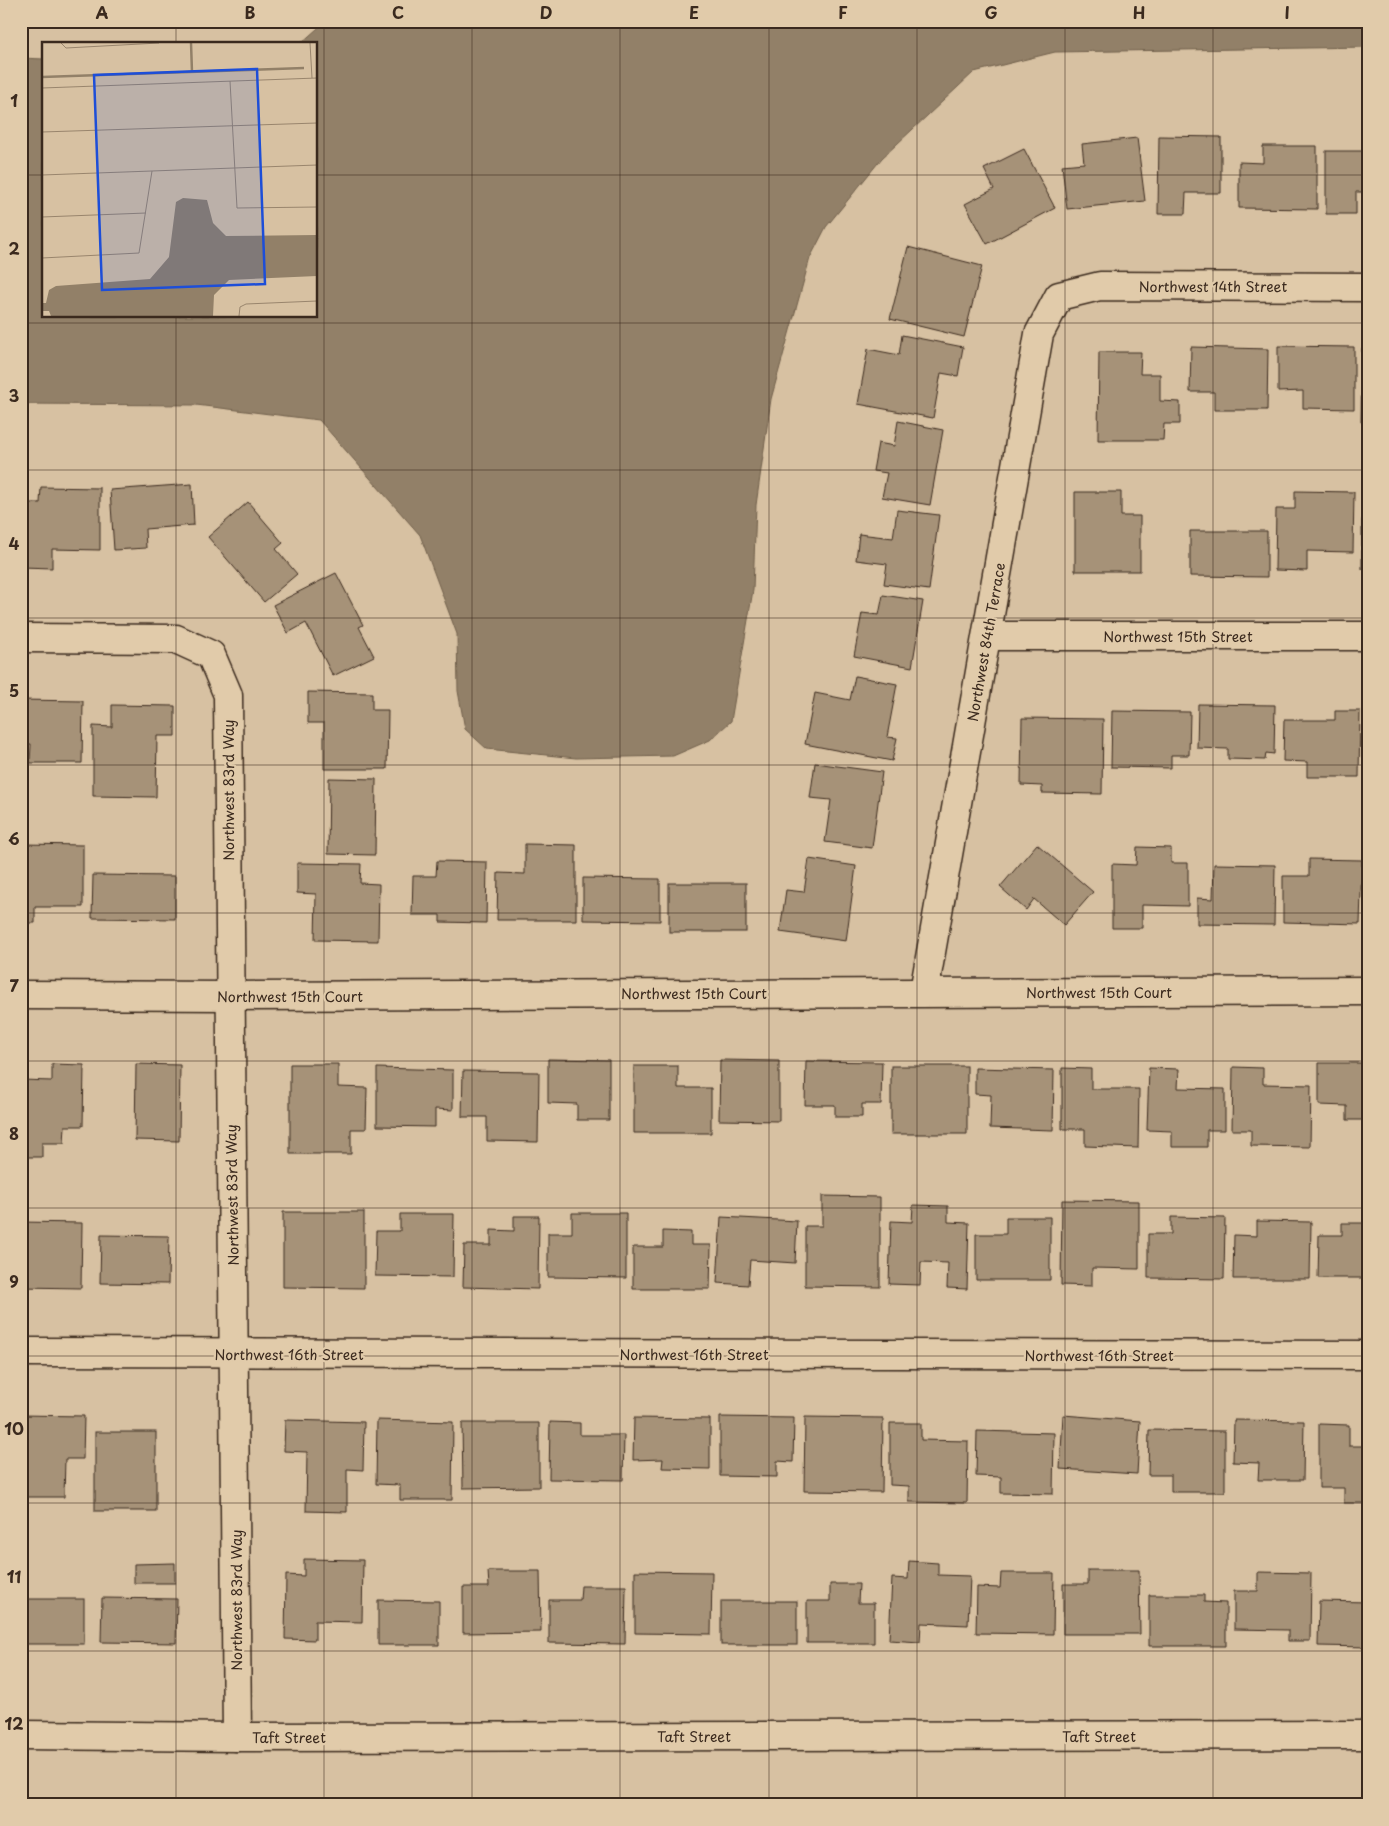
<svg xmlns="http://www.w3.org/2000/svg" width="1389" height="1826" font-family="'Playpen Sans',sans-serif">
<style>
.water{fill:#928068;stroke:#6f5e4a}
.building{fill:#a69278;stroke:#3b2a1e}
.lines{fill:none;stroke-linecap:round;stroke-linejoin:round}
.street-casing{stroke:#3b2a1e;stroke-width:31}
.secondary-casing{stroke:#3b2a1e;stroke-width:31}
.street{stroke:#e1cbaa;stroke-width:28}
.secondary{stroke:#e1cbaa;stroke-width:28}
.grid{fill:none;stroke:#3b2a1e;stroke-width:1;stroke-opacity:0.55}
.labels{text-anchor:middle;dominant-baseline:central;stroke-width:4.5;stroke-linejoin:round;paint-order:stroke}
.street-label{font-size:14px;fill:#3b2a1e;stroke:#e1cbaa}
.inset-river{fill:none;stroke:#928068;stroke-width:2.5}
.inset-road{fill:none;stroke:#99856d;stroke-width:1}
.view{fill:#1d4ed8;fill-opacity:0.15;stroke:#1d4ed8;stroke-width:2.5}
.inset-edge{fill:none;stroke:#3b2a1e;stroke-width:2.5}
.neatline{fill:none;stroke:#3b2a1e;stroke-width:2}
.grid-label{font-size:16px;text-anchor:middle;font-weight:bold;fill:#3b2a1e}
</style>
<rect width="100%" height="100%" fill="#d7c1a2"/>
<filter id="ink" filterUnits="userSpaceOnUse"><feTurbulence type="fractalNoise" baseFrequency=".02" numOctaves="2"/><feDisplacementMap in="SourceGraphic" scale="10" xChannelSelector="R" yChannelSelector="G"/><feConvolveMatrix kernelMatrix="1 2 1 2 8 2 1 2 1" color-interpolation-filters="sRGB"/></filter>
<g filter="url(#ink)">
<path class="water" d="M326,21H1368V47L1055,52L974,72L882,158L826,227L810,258L771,399L756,505L753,590L731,721L710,740L673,756L576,758L487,749L465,729L458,691L457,634L420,535L319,420L196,405L21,404V58L44,59V316H316V44H300Z"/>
<g class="building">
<path d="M1159,136L1221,137V193H1186L1185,214H1158Z"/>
<path d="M1137,138L1145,201L1067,209L1062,165L1084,163L1082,144Z"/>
<path d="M1263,146H1317V209L1239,208V162L1263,163Z"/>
<path d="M1024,149L1055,208L987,244L965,204L994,189L984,169Z"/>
<path d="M1326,151H1368V192H1356V214H1326Z"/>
<path d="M908,247L982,266L964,337L890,319Z"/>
<path d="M902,335L963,347L958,376L941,373L933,418L858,404L868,349L899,355Z"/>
<path d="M1278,346L1354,347V409L1303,408V391L1278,392Z"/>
<path d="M1191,347L1268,349L1267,410H1214V392H1190Z"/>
<path d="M1362,348H1368V423L1361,422Z"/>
<path d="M1099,352H1141L1140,374H1160V401L1180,402V424H1164L1163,440H1098Z"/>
<path d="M898,421L943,430L930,505L882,497L887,473L873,471L878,443L894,446Z"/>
<path d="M192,484L194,525L145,529L146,548L114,550L110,490Z"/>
<path d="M41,487L100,488V550L52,549V568L22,567L23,503H40Z"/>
<path d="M1295,491L1354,492L1353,552L1307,551V571L1275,570L1276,509H1295Z"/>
<path d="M1075,492H1121V516H1140V571H1075Z"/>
<path d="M248,502L283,543L276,549L297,574L264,602L208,537Z"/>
<path d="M897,510L939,515L929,590L884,584L887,564L856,560L859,534L893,538Z"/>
<rect x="1362" y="520" width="6" height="49"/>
<path d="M1190,531H1267V577L1190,576Z"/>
<path d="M336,573L363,625L359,627L374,656L333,676L306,623L288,633L273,605Z"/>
<path d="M883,595L923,601L912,667L854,656L862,613L879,615Z"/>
<path d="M855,676L897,684L887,737L897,738L892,761L805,744L815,693L850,700Z"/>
<path d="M308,692L372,693V710H388L387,769H324V723H308Z"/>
<path d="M21,700L83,701L82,763H30L31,744H21Z"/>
<path d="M1198,704L1275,705L1274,754L1266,753L1265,760L1228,759V749L1197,748Z"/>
<path d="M112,705L175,706V736H157L156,797L93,796V726L112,727Z"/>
<path d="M1112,711L1190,712L1189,755H1171V768L1111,767Z"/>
<path d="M1335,711H1360L1359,777H1307V762L1283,761L1284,720H1335Z"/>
<path d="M1022,718L1103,719L1102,794L1042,793V786L1021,785Z"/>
<path d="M815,763L882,772L872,848L825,842L831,800L810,798Z"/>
<path d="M329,778L376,779L375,855L328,854Z"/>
<path d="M23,844L83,845V907H35V923H21Z"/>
<path d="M525,844L576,845V920H497L498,873L525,874Z"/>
<path d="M1037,844L1093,892L1064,925L1034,899L1026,910L1000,887Z"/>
<path d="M1137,847L1171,848V863H1188V906L1142,905V928H1112V864L1136,865Z"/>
<path d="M809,859L856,866L846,941L780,932L786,890L804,892Z"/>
<path d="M1309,859L1362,860L1360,924L1283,922V876H1309Z"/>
<path d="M437,861L487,862L486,923L440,922V915H412L413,876H436Z"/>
<path d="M297,863L361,864L360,883L379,884L378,941L315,940L316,894L297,893Z"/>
<path d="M1214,864L1275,865L1274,925L1197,924V898L1213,899Z"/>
<path d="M93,875L175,876V919L92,918Z"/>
<path d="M583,878L660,879V921L583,920Z"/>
<rect x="669" y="883" width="77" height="49"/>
<path d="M548,1059L609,1060V1120H577V1104L548,1103Z"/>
<path d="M720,1060L779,1061V1121L719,1120Z"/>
<path d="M806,1061L882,1062L881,1104H862V1117H835V1105H805Z"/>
<path d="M1319,1063H1368V1120H1347V1106L1319,1105Z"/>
<path d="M52,1064L84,1065L83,1126H65L64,1143H42V1157H21V1080L52,1081Z"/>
<path d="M136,1064L180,1065L179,1141L135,1140Z"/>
<path d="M290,1064H338V1087L367,1088L366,1129H351V1154H290Z"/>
<path d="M634,1066H678V1088H711V1133H634Z"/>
<rect x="891" y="1066" width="76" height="68"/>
<path d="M1233,1067L1263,1068V1084L1311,1085L1310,1147L1251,1146V1130H1232Z"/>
<path d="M377,1068L453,1070V1110L435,1109V1127L377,1126Z"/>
<path d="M975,1068L1054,1070L1053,1130L990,1128L991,1095L975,1094Z"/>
<path d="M1062,1068L1091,1069V1089H1139L1138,1148L1085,1146V1129H1062Z"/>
<path d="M1149,1068L1179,1069L1178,1088L1225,1089V1130H1207V1147H1172V1131L1147,1130Z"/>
<path d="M463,1071L539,1072L538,1142L487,1141V1117H462Z"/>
<path d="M822,1196L880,1197V1287L805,1286V1226H822Z"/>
<path d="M1062,1200L1139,1201V1269L1092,1268V1286L1061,1285Z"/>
<path d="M913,1205L948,1206V1222L969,1223L967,1289L947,1288L948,1263L921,1262L920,1285L889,1284L891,1221L912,1222Z"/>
<path d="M283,1212H364V1288L283,1287Z"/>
<path d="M572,1213H626V1278L548,1277V1233H572Z"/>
<path d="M400,1214H454L453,1277L375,1276L376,1231H400Z"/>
<path d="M514,1216H539L538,1289L463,1287L464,1245H491V1230L514,1231Z"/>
<path d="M721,1217L797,1221L795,1263L750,1260L748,1285L717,1283Z"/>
<path d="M1006,1217H1050V1280H976V1234H1006Z"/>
<path d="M1171,1217L1225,1218L1224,1279L1148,1278V1234H1171Z"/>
<path d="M1257,1221L1311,1222L1310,1279H1233L1234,1235L1257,1236Z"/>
<path d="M21,1222L82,1223L81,1288L21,1287Z"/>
<path d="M1342,1223H1368V1278H1318L1319,1235H1342Z"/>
<path d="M663,1231L691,1232V1245H711L710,1289H633V1247H663Z"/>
<path d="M101,1235L169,1236L168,1284L100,1283Z"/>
<path d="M21,1415L84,1416L83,1459H65L64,1497H21Z"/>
<path d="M1063,1415L1140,1421L1137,1474L1060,1469Z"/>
<path d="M720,1417L794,1418L793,1462L777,1461V1477L720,1476Z"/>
<path d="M805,1417L883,1418L882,1492L804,1491Z"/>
<path d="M634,1418L710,1419V1469L662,1468L663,1459L633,1460Z"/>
<path d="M285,1420L364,1422L363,1470L347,1469V1512L306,1511L307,1452L284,1451Z"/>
<path d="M377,1420L453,1422L452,1500H400V1485L376,1484Z"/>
<path d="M1234,1420L1304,1421L1303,1480H1258L1259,1463L1233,1462Z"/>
<path d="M550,1422L580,1423V1435H624L623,1480L549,1479Z"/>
<path d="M462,1423H539V1487L463,1488Z"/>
<path d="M890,1423H921V1440L968,1441L967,1503L909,1502V1486L890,1485Z"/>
<path d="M1319,1424L1349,1425V1446H1368V1503H1344V1488H1319Z"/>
<path d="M1149,1430L1225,1431V1492H1171V1475H1148Z"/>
<path d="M977,1431L1054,1433L1053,1494L1001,1493V1477L976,1476Z"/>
<rect x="95" y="1432" width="61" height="79"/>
<path d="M304,1559L363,1560L362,1622L315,1621V1640L285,1639L286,1575L304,1576Z"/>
<path d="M909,1561L938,1563V1575L970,1576L968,1625L921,1623L920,1642L889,1640L892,1578L908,1579Z"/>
<path d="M175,1563V1583H134V1564Z"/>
<path d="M1088,1570H1139L1140,1634H1063V1584H1088Z"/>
<path d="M488,1571H540L541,1632L463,1633V1587H489Z"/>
<path d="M635,1571L712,1572L711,1634L635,1633Z"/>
<path d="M1258,1572L1311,1573L1310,1641H1288V1630L1234,1629V1591H1258Z"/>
<path d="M1001,1573H1054L1053,1634L976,1633L977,1587L1000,1588Z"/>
<path d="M830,1584H859L858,1603H874V1643H807V1601H830Z"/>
<path d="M581,1586H626L625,1644L549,1643V1600H580Z"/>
<path d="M1149,1595H1204V1602L1226,1603V1646H1149Z"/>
<path d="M102,1598L177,1599L176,1643L101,1642Z"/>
<rect x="21" y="1599" width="63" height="45"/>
<path d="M378,1600L439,1601V1645H378Z"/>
<rect x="721" y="1601" width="76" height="44"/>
<path d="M1319,1601L1368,1602V1647L1318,1646Z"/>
</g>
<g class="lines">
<g class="street-casing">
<g id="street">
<path d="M987,636H1368"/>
<path d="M21,638L176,639L211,655L228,695L237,1737"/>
<path d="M924,992L1039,334L1059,296L1100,286L1368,287"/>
<path d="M21,995L230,996L1368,991"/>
<path d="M21,1352L1368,1355"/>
</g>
</g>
<g class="secondary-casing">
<path id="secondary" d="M21,1735L237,1737L1368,1735"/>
</g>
<use href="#street" class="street"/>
<use href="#secondary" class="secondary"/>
</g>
</g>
<path class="grid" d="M176,21V44M324,21V1805M472,21V1805M620,21V1805M769,21V1805M917,21V1805M1065,21V1805M1213,21V1805M21,175H44M316,175H1368M176,316V1805M21,323H1368M21,470H1368M21,618H1368M21,765H1368M21,913H1368M21,1061H1368M21,1208H1368M21,1356H1368M21,1503H1368M21,1651H1368"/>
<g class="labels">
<g class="street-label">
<text x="1213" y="286">Northwest 14th Street</text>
<text x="1178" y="636">Northwest 15th Street</text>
<text transform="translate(986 642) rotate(-80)">Northwest 84th Terrace</text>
<text transform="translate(228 790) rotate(-90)">Northwest 83rd Way</text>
<text x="1099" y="992">Northwest 15th Court</text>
<text x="694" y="993">Northwest 15th Court</text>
<text x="290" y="996">Northwest 15th Court</text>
<text transform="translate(232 1195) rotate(-91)">Northwest 83rd Way</text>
<text x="289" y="1354">Northwest 16th Street</text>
<text x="694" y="1354">Northwest 16th Street</text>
<text x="1099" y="1355">Northwest 16th Street</text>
<text transform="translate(236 1600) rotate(-90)">Northwest 83rd Way</text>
<text x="694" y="1736">Taft Street</text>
<text x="1099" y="1736">Taft Street</text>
<text x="289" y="1737">Taft Street</text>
</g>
</g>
<g transform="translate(42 42)">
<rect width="275" height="275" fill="#d7c1a2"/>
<path d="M141,156L165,158L171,181L184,194L275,193V234L187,238L172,253L171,274H9L7,269H0V261H4L7,248L14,244L108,237L127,215L134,160Z" fill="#928068"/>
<path class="inset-river" d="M149,1L150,30M0,35L262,26"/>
<path class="inset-road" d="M19,1L24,6L117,1M268,1L270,36M188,39L195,166L275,165M0,46L275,36M0,90L275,81M0,133L275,123M0,175L104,171M0,216L97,211L110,129M197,274L198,265L204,262L275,259"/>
<path class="view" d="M215,27L223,242L60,248L52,33Z"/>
<rect width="275" height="275" class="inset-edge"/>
</g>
<rect width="1389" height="1826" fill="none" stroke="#e1cbaa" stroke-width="55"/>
<rect x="28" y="28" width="1334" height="1770" class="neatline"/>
<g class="grid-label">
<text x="102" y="19">A</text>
<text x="250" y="19">B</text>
<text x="398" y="19">C</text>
<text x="546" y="19">D</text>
<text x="694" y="19">E</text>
<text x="843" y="19">F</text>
<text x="991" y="19">G</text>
<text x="1139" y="19">H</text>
<text x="1287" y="19">I</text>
<text x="14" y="107">1</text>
<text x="14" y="255">2</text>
<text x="14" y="402">3</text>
<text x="14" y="550">4</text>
<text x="14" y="697">5</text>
<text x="14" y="845">6</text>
<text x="14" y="992">7</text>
<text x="14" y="1140">8</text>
<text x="14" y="1288">9</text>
<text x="14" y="1435">10</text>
<text x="14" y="1583">11</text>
<text x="14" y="1730">12</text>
</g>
</svg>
